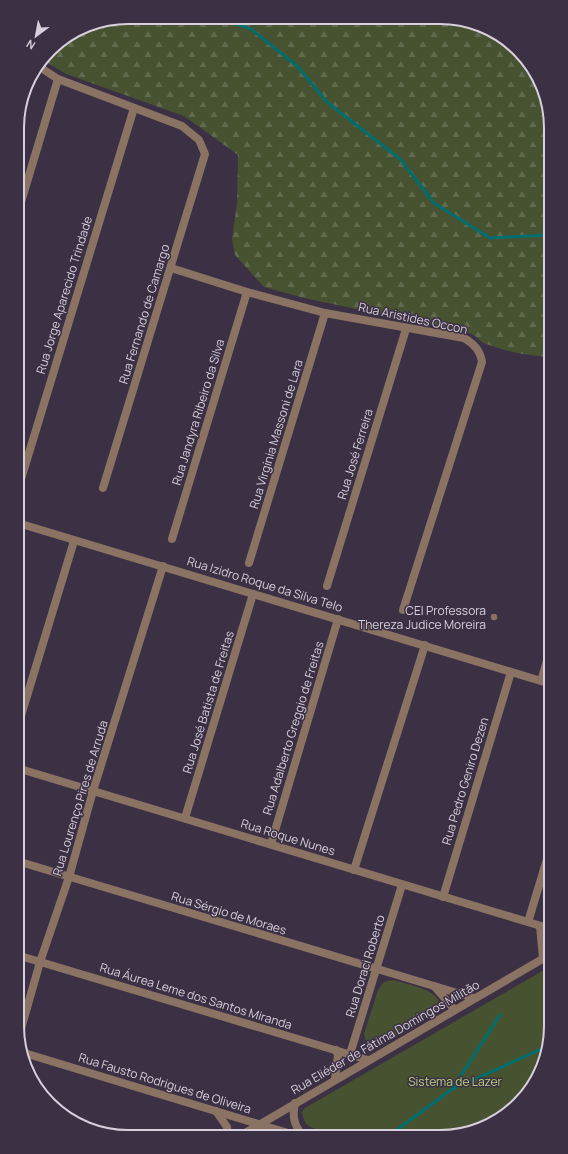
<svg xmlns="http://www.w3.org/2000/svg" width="568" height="1154" font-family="Manrope,sans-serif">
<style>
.forest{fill:url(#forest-firs)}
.park{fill:#475231}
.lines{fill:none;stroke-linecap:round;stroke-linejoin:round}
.stream{stroke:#006e6e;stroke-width:3}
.minor{stroke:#8b7364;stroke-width:8}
.education-dot{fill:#8d6e63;stroke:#3c3044;stroke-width:1.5}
.labels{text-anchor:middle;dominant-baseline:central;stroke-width:3;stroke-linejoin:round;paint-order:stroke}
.street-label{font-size:12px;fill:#d7cfdc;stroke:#3c3044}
.poi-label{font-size:12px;fill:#d7cfdc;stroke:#3c3044;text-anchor:end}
.park-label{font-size:12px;fill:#b6d07b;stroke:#3c3044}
.rim{fill:none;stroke:#d7cfdc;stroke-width:2}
</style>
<defs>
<pattern id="forest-firs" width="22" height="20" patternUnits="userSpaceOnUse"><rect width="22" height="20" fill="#475231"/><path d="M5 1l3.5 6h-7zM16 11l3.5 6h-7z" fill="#616a4e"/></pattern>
</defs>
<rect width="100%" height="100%" fill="#3c3044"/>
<path class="forest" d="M128,17L461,19L513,44L545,93L551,128V357C529,356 508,352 486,344C480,342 476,335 469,333L304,298L264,287L235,255L232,239L237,203L238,155L184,116L66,74L43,60C68,27 90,24 128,17Z"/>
<g class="park">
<path d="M551,966V1033L528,1094L475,1131L440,1137H343L312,1128L306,1124L303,1117L302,1112L305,1108Z"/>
<path d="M393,980C406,984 448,991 438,1010L383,1044C373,1049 366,1046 364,1034L378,990L384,982Z"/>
</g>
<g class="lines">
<g class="stream">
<path d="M219,18L251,29L297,66L327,102L400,159L434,203L490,238L551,235"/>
<path d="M452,1089L500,1015"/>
<path d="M387,1137L451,1090L546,1047"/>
</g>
<g class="minor">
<path d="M38,66L58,79L182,126L199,140L205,154L103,488"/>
<path d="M18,212L58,79"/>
<path d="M171,268L247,292L325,313L464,338C474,344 480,350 482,362L403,610"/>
<path d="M18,489L134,108"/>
<path d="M18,523L551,684"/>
<path d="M172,539L247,292"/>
<path d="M249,563L325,313"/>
<path d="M327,586L406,329"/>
<path d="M541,681L551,647"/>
<path d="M17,729L74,541"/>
<path d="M17,768L551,929"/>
<path d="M185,818L253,594"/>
<path d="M271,844L338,619"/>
<path d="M17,861L434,986"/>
<path d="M354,870L425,645"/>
<path d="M443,897L511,672"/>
<path d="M528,922L551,846"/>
<path d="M540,926L543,958"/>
<path d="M17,955L368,1060"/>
<path d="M454,1009L434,986L474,998"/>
<path d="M19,1036L40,962L69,877L93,791L163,566"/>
<path d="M21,1052L301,1137"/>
<path d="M350,1054L402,885"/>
<path d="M335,1079L338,1055L336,1050"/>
<path d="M295,1103C292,1117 294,1126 304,1137"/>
<path d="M216,1111L227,1127L228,1136"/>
<path d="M240,1136L551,954"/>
</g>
</g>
<circle class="education-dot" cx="494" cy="617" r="4"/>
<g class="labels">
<g class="street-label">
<text transform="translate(64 295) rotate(-73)">Rua Jorge Aparecido Trindade</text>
<text transform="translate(144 314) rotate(-73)">Rua Fernando de Camargo</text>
<text transform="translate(413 318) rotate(12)">Rua Aristides Occon</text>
<text transform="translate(198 412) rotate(-73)">Rua Jandyra Ribeiro da Silva</text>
<text transform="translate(276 434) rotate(-73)">Rua Virgínia Massoni de Lara</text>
<text transform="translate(355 454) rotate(-73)">Rua José Ferreira</text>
<text transform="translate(265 584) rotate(17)">Rua Izidro Roque da Silva Telo</text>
<text transform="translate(208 702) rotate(-73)">Rua José Batista de Freitas</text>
<text transform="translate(293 728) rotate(-73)">Rua Adalberto Greggio de Freitas</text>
<text transform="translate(465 781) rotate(-73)">Rua Pedro Geniro Dezen</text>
<text transform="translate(80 798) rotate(-73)">Rua Lourenço Pires de Arruda</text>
<text transform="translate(288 837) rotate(17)">Rua Roque Nunes</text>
<text transform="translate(229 913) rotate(17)">Rua Sérgio de Moraes</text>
<text transform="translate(365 966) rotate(-73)">Rua Doraci Roberto</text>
<text transform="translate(196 996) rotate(17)">Rua Áurea Leme dos Santos Miranda</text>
<text transform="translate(385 1037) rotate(-30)">Rua Eliéder de Fátima Domingos Militão</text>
<text transform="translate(165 1083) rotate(17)">Rua Fausto Rodrigues de Oliveira</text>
</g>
<g class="poi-label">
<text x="486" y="610">CEI Professora<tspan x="486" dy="14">Thereza Judice Moreira</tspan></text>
</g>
<g class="park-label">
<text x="455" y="1081">Sistema de Lazer</text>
</g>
</g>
<path d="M0 0H568V1154H0ZM128 24H440A104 104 0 0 1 544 128V1026A104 104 0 0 1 440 1130H128A104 104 0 0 1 24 1026V128A104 104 0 0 1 128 24Z" fill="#3c3044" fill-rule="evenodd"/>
<path class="rim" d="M128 24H440A104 104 0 0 1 544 128V1026A104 104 0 0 1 440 1130H128A104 104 0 0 1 24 1026V128A104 104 0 0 1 128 24Z"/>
<g transform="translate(36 36) rotate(212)" stroke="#3c3044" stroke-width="3" paint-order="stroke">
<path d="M0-3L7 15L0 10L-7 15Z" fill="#d7cfdc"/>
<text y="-6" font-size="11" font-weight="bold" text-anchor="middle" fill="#d7cfdc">N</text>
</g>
</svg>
